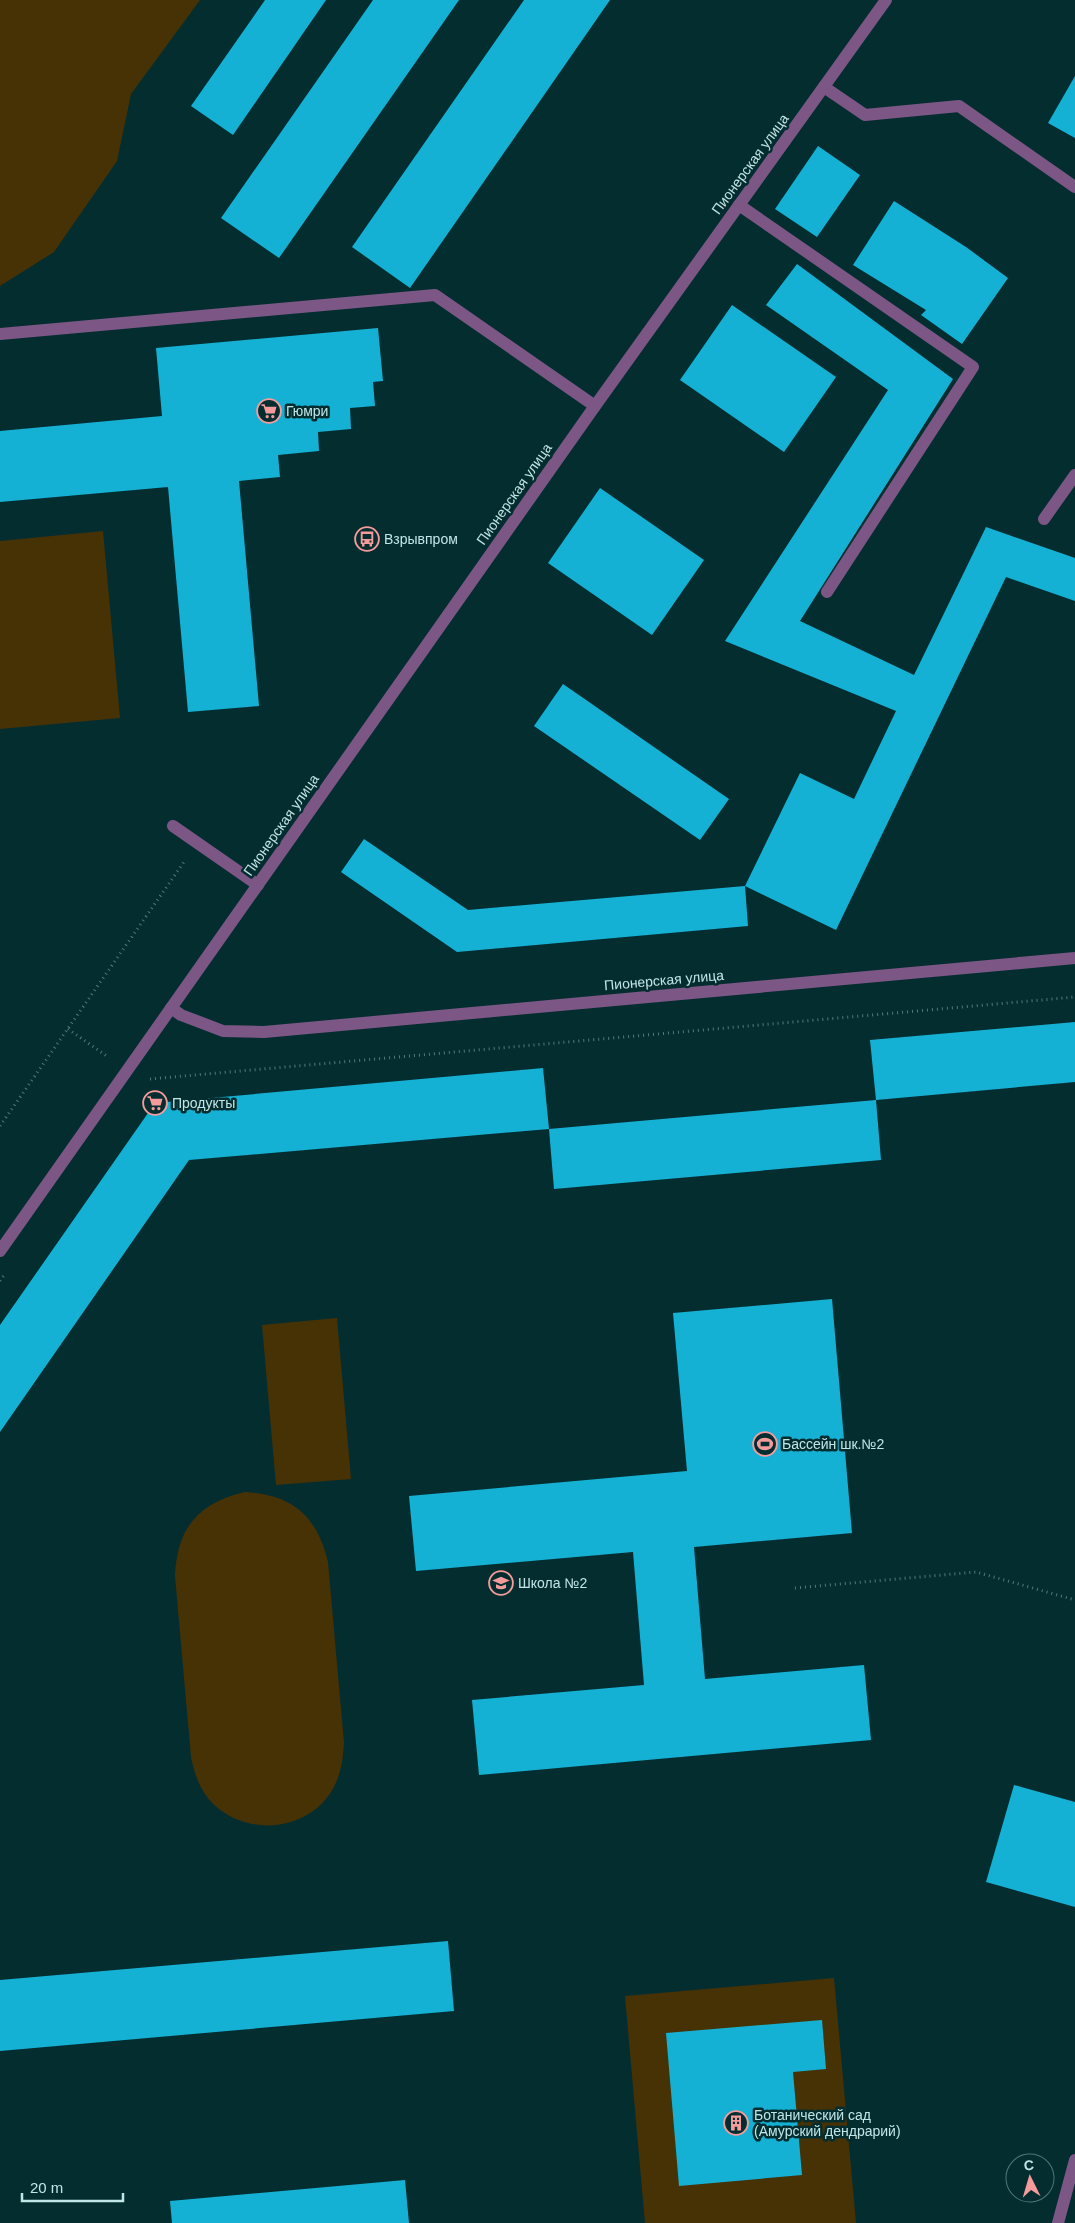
<svg xmlns="http://www.w3.org/2000/svg" width="1075" height="2223" font-family="Arial,sans-serif">
<style>
.green{fill:#473206}
.building{fill:#15b1d5}
.lines{fill:none;stroke-linecap:round;stroke-linejoin:round}
.path{stroke:#53797b;stroke-width:3;stroke-dasharray:1 4;stroke-linecap:butt}
.service{stroke:#7c5785;stroke-width:12}
.minor{stroke:#7c5785;stroke-width:12}
.tertiary{stroke:#7c5785;stroke-width:12}
.labels{text-anchor:middle;dominant-baseline:central;stroke-width:5;stroke-linejoin:round;paint-order:stroke}
.street-label{font-size:14px;fill:#c2e5e6;stroke:#042d30}
.poi-label{font-size:14px;fill:#c2e5e6;stroke:#042d30;text-anchor:start}
</style>
<rect width="100%" height="100%" fill="#042d30"/>
<g class="green">
<path d="M0,0H200L131,94L117,161L54,252L0,286Z"/>
<path d="M103,531L120,718L0,729V541Z"/>
<path d="M337,1318L351,1479L276,1485L262,1325Z"/>
<path d="M245,1492C293,1495 317,1516 328,1562L344,1743C343,1756 342,1768 337,1780C319,1827 257,1839 219,1809C202,1796 195,1777 191,1757L175,1576C177,1528 198,1503 245,1492Z"/>
<path d="M834,1978L856,2223H645L625,1996Z"/>
</g>
<g class="building">
<path d="M265,0H326L233,135L191,106Z"/>
<path d="M373,0H459L279,258L221,218Z"/>
<path d="M524,0H610L410,288L352,247Z"/>
<path d="M1075,76V138L1048,123Z"/>
<path d="M818,146L860,175L817,237L775,209Z"/>
<path d="M894,201L966,247L1008,278L962,344L921,315L926,310L853,265Z"/>
<path d="M797,264L953,379L800,621L914,675L986,527L1075,558V601L1006,577L836,930L745,886L748,926L457,952L341,872L364,839L468,910L745,886L800,773L854,799L896,711L725,641L888,390L766,305Z"/>
<path d="M732,305L836,377L784,452L680,380Z"/>
<path d="M378,328L383,381L373,382L375,406L350,408L351,429L318,432L319,451L278,455L280,477L239,481L259,706L188,712L168,487L0,502V431L162,416L156,348Z"/>
<path d="M600,488L704,560L652,635L548,563Z"/>
<path d="M563,684L729,799L700,840L534,726Z"/>
<path d="M1075,1022V1082L876,1100L881,1160L554,1189L549,1129L876,1100L870,1040Z"/>
<path d="M543,1068L549,1129L189,1160L0,1432V1325L155,1103Z"/>
<path d="M832,1299L852,1533L694,1547L705,1679L864,1665L871,1740L479,1775L472,1700L644,1685L633,1552L416,1571L409,1496L687,1471L673,1313Z"/>
<path d="M1014,1785L1075,1802V1907L986,1882Z"/>
<path d="M448,1941L454,2011L0,2051V1980Z"/>
<path d="M822,2020L826,2069L793,2072L802,2175L679,2186L666,2033Z"/>
<path d="M405,2180L409,2223H172L170,2201Z"/>
</g>
<g class="lines">
<g class="path">
<path d="M68,1029L108,1057"/>
<path d="M150,1079L1075,997"/>
<path d="M0,1126L184,862"/>
<path d="M0,1281L4,1275"/>
<path d="M795,1588L976,1572L1075,1600"/>
</g>
<g class="service">
<path d="M824,87L865,115L959,106L1075,187"/>
<path d="M739,205L973,367L827,592"/>
<path d="M0,334L435,295L595,406"/>
<path d="M1044,519L1075,475"/>
<path d="M173,826L258,885"/>
</g>
<g class="minor">
<path d="M171,1008L181,1015L223,1031L264,1032L1075,958"/>
<path d="M1058,2223L1075,2160"/>
</g>
<path class="tertiary" d="M0,1251L595,406L886,0"/>
</g>
<defs>
<g id="supermarket-ring" transform="scale(1.25)"><circle r="9.5" fill="#042d30" stroke="#f59b9b" stroke-width="1.5"/><path d="M-6-5.5h2.5l.6 2H6L4.5 2H-2.5L-4.4-4H-6ZM-1.5 3.2a1.3 1.3 0 1 0 .1 0ZM3 3.2a1.3 1.3 0 1 0 .1 0Z" fill="#f59b9b"/></g>
<g id="bus-ring" transform="scale(1.25)"><circle r="9.5" fill="#042d30" stroke="#f59b9b" stroke-width="1.5"/><path d="M-5-6H5V4H4V6H2V4H-2V6H-4V4H-5ZM-3.5-4V0h7V-4ZM-3.5 1.2v1.5H-2V1.2ZM2 1.2v1.5H3.5V1.2Z" fill="#f59b9b"/></g>
<g id="stadium-ring" transform="scale(1.25)"><circle r="9.5" fill="#042d30" stroke="#f59b9b" stroke-width="1.5"/><path d="M0-5a6.5 5 0 1 0 0 10a6.5 5 0 1 0 0-10ZM-3.5-1.8h7v3.6h-7Z" fill="#f59b9b"/></g>
<g id="school-ring" transform="scale(1.25)"><circle r="9.5" fill="#042d30" stroke="#f59b9b" stroke-width="1.5"/><path d="M0-5L7-2L0 1L-7-2ZM-4 1L0 2.5L4 1V4Q0 6-4 4Z" fill="#f59b9b"/></g>
<g id="building-ring" transform="scale(1.25)"><circle r="9.5" fill="#042d30" stroke="#f59b9b" stroke-width="1.5"/><path d="M-4-6H4V6H1V3H-1V6H-4ZM-2.5-4.3h1.7v1.8h-1.7ZM.8-4.3h1.7v1.8H.8ZM-2.5-1h1.7V.8h-1.7ZM.8-1h1.7V.8H.8Z" fill="#f59b9b"/></g>
</defs>
<g fill-rule="evenodd">
<use href="#supermarket-ring" x="269" y="411"/>
<use href="#bus-ring" x="367" y="539"/>
<use href="#supermarket-ring" x="155" y="1103"/>
<use href="#stadium-ring" x="765" y="1444"/>
<use href="#school-ring" x="501" y="1583"/>
<use href="#building-ring" x="736" y="2123"/>
</g>
<g class="labels">
<g class="street-label">
<text transform="translate(750 164) rotate(-54)">Пионерская улица</text>
<text transform="translate(514 494) rotate(-55)">Пионерская улица</text>
<text transform="translate(281 825) rotate(-55)">Пионерская улица</text>
<text transform="translate(664 980) rotate(-5)">Пионерская улица</text>
</g>
<g class="poi-label">
<text x="286" y="411">Гюмри</text>
<text x="384" y="539">Взрывпром</text>
<text x="172" y="1103">Продукты</text>
<text x="782" y="1444">Бассейн шк.№2</text>
<text x="518" y="1583">Школа №2</text>
<text x="754" y="2115">Ботанический сад<tspan x="754" dy="16">(Амурский дендрарий)</tspan></text>
</g>
</g>
<g transform="translate(1030 2178) rotate(355)"><circle r="24" fill="#042d30" stroke="#507779"/>
<path d="M0-4L9 19L0 12L-9 19Z" fill="#f59b9b"/>
<text y="-8" font-size="14" font-weight="bold" text-anchor="middle" fill="#c2e5e6">С</text>
</g>
<path d="M22 2193v8h101v-8" fill="none" stroke="#c2e5e6" stroke-width="2.5"/>
<text x="30" y="2193" font-size="15" fill="#c2e5e6" stroke="#042d30" stroke-width="4" paint-order="stroke">20 m</text>
</svg>
